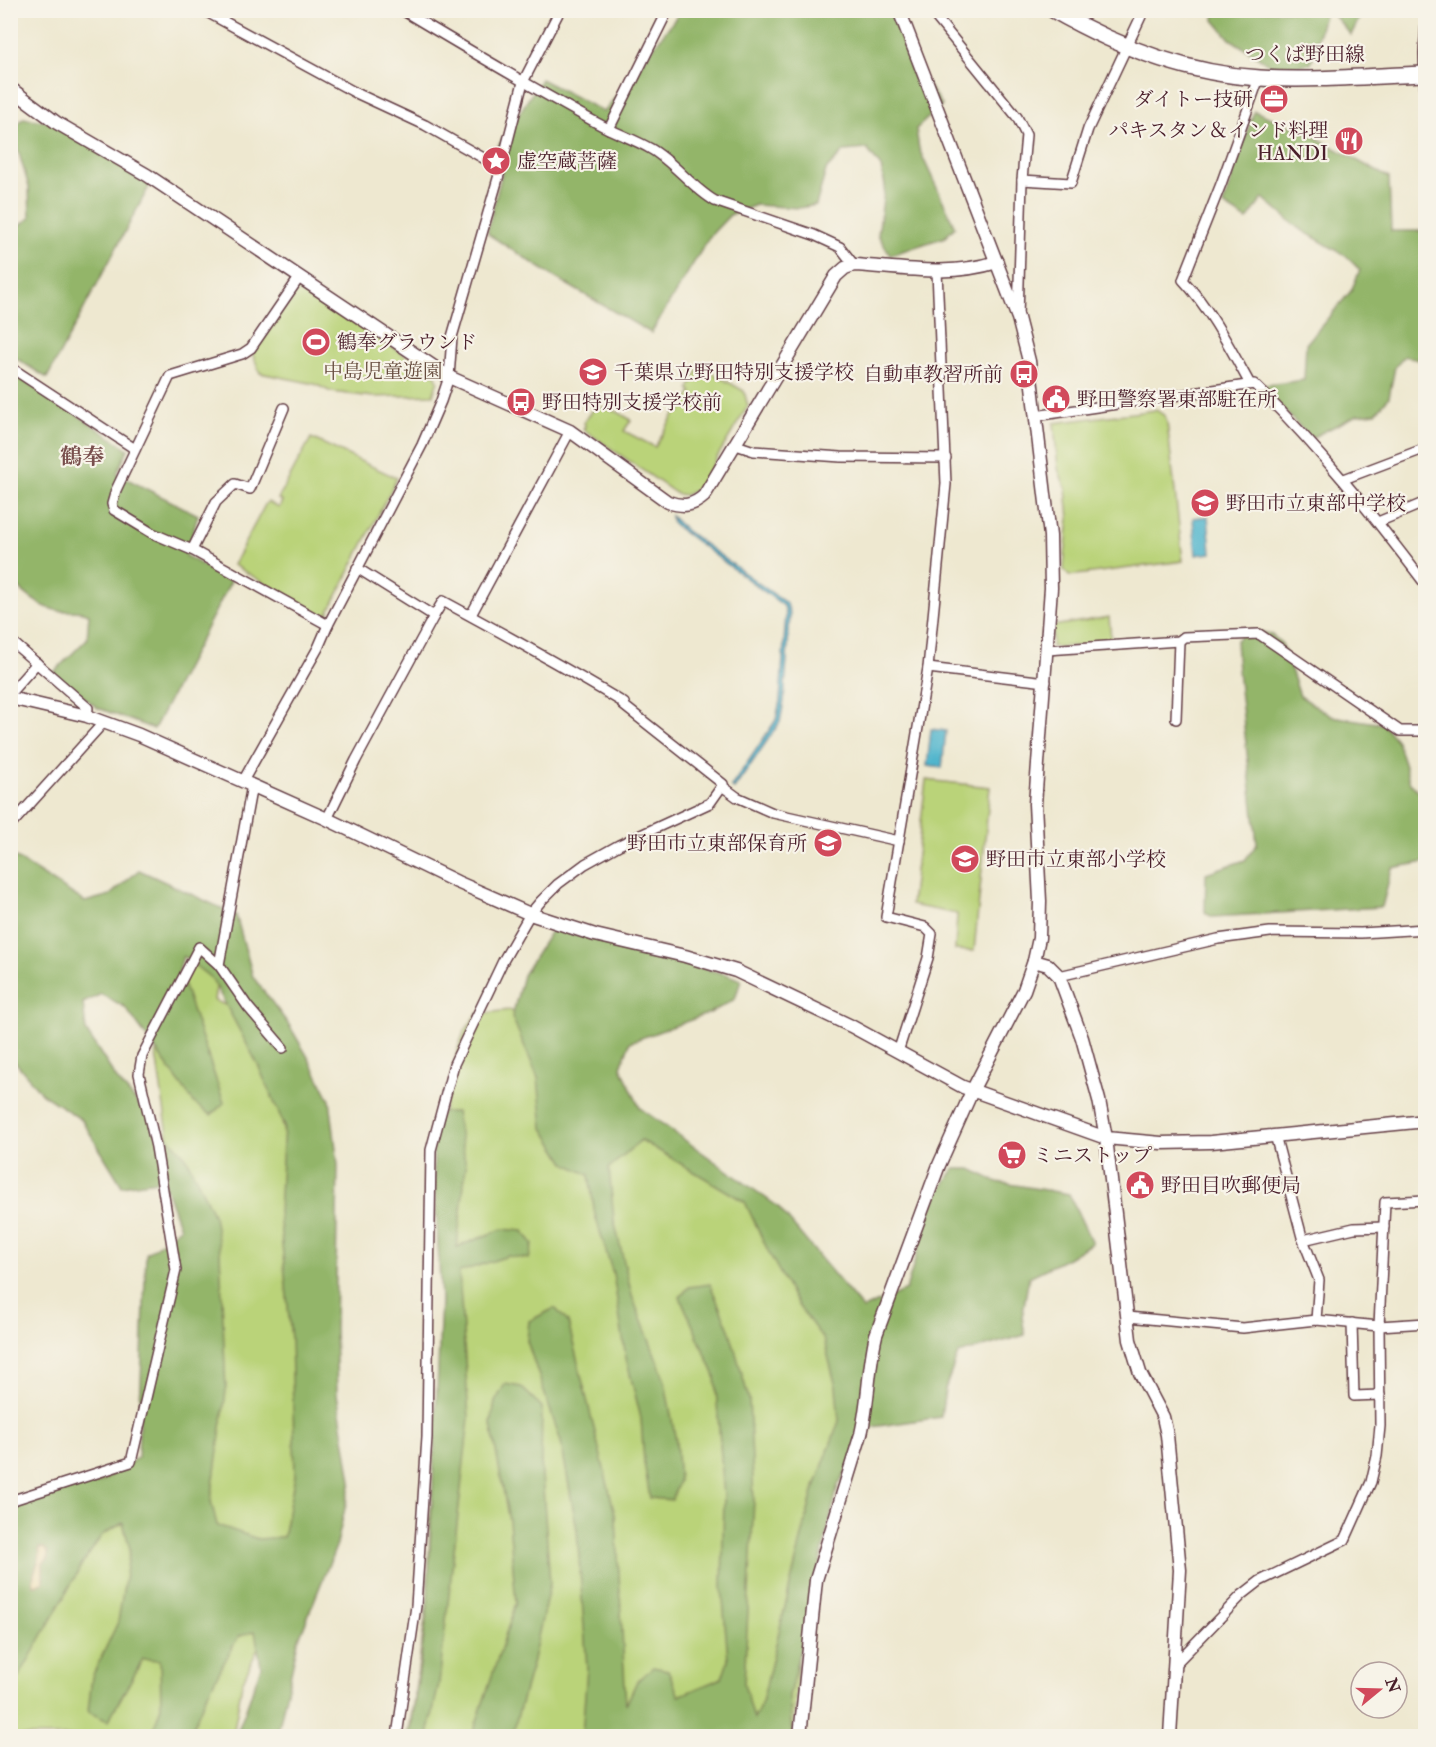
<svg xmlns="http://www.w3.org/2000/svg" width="1436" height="1747" font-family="'IM FELL Double Pica','Noto Serif JP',serif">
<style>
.green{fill:#bad379;stroke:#827952;stroke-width:1.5}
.forest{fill:#93b569;stroke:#6e6a4a;stroke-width:1.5;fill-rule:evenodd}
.sand{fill:#eeda9e;stroke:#9c7c64;stroke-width:1.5}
.water{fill:#4eb4cc;stroke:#4c6a7c;stroke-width:1.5}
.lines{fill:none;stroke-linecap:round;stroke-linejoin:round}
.minor-casing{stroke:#633d44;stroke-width:12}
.tertiary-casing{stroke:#633d44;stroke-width:15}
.primary-casing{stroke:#633d44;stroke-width:18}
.minor{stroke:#fff;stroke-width:9}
.tertiary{stroke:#fff;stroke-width:12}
.primary{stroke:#fff;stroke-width:15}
.labels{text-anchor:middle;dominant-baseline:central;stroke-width:4.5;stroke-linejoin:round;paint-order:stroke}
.street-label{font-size:20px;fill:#4a1f2b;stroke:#f7f3e8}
.poi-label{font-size:20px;fill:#4a1f2b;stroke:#f7f3e8;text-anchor:start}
.park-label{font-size:20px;fill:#664c3e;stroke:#f7f3e8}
.quarter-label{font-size:22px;font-weight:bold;fill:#794f4d;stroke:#f7f3e8}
</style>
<rect width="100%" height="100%" fill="#f7f3e8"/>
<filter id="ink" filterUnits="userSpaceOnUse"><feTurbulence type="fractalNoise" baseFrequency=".0167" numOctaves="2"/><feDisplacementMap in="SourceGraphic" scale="12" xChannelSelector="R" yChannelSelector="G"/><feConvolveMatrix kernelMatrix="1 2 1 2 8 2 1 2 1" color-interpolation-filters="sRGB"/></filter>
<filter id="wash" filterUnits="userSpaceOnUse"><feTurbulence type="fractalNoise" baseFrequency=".008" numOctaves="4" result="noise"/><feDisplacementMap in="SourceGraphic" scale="24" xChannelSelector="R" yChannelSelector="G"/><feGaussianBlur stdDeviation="1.35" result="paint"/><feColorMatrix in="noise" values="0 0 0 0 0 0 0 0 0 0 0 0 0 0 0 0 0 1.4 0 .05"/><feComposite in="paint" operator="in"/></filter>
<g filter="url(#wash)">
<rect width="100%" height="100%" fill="#eee8d0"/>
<g class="green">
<path d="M300,285L436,376L438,381L433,395L373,397L331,392L315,384L260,373L251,350Z"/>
<path d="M700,366L744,391L748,406L698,489L685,495L677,494L583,429L585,426L584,422L596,406L618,412L631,420L624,431L655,447L676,411L680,412L692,392L689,389Z"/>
<path d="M1156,410L1165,416L1167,422L1183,561L1069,576L1064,570V565L1069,518L1066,489L1058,469L1054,423Z"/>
<path d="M311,438L397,478L327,615L322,616L233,565L266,503L268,502L279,508L282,501L278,499Z"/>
<path d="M1109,617L1111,638L1106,645L1052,647L1053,626Z"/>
<path d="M926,780L990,787L974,951L955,950L957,914L911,905Z"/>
<path d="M224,942L214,1000L256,1019L271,1045L300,1248L301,1497L277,1607L242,1683L233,1736H11L10,1505L149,1460L182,1228L156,1054L159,1032L196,956Z"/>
<path d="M510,1010L567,1039L650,1141L702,1162L792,1244L856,1419L807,1575L799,1641L793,1736H407L410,1725L428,1598L430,1516L441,1416V1123L457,1051L464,1032L477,1014Z"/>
</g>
<g class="forest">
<path d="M681,11H890L910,61L942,105L916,129L919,149L955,227L945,237L890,255L878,235L885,185L881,167L867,149L844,151L826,170L816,205L799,208L756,205L730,215L710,236L651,333L556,278L488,234V229L502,173L488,162L541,79L604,112Z"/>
<path d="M1215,11V10L1325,11L1311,63L1278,70L1230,39L1214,20Z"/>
<path d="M1330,11H1363L1351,35Z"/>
<path d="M1254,111L1308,133L1389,178L1391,231H1425V350L1422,361L1405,356L1395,367L1389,397L1376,413L1357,415L1311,438L1260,386L1304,380L1306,344L1351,291L1360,270L1346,256L1298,228L1263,198L1247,220L1223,205Z"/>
<path d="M23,118L51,122L152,181L47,378L11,355L10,232L30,218L29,187L12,130Z"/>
<path d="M10,370L128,449L117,474L198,515L186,556L231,581L154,729L98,708L53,673L87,639L89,614C75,608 68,613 55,610C37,606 25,593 11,581L15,573L10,570Z"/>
<path d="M1250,630L1271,634L1282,644L1300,696L1331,716L1383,724L1397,741L1410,783L1425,797V862L1392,868L1382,907L1212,917L1205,912L1206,873L1245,860L1257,844L1238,671L1236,640Z"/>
<path d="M10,854L85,902L110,895L139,870L236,915L253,977L289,1025L308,1057L330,1100L338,1165L335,1329L337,1394L351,1481L337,1544L298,1641L277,1736H236L261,1667L255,1631L238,1637L205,1698L189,1736H151L161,1707L160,1660L143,1659L108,1721L88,1712L92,1677L118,1622L130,1549L123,1523L102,1535L83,1563L19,1677L11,1680V1501L102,1482L138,1457L146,1254L180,1228L163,1180L122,1186L82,1120L42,1094L11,1057ZM183,956L212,979L258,1065L284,1125L279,1212L291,1339L295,1476L283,1537L258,1539L217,1525L211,1501L226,1391L220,1252L214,1216L186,1157L118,1081L86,1031L83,1003L101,994L125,1007L195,1104L211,1115L224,1103L179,971Z"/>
<path d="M553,928L725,974L741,980L735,999L710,1013L630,1042L621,1067L640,1108L777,1206L863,1309L906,1290L933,1201L954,1169H971L997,1182L1069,1194L1092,1243L1068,1258L1029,1277L1022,1317L1025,1335L958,1354L945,1389L941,1417L872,1427L838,1485L789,1696L792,1736H675L669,1734L662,1736H582L587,1668L577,1530L561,1442L527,1341L529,1321L555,1308L568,1322L616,1518L626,1705L637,1681L653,1667L668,1670L679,1696L722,1678L728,1660L722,1587L724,1497L715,1376L680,1297L689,1287L710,1284L730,1332L749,1399L754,1500L744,1684L754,1719L762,1702L812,1495L839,1421L836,1387L824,1340L797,1304L768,1251L745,1202L641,1140L609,1168L614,1220L632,1296L664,1378L676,1441L679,1481L672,1500L650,1498L644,1462L641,1418L626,1358L613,1274L595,1215L589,1175L565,1163L543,1128L538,1078L512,1017L523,975Z"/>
<path d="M441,1112H456L466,1166L457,1247L502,1229L523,1231L533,1244L529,1259L508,1256L459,1272L469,1418L439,1683L428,1736H410L427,1615L441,1300L432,1130Z"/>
<path d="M505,1384L521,1387L542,1407L541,1461L550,1583L532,1664L512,1736H472L516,1603L509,1521L491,1424L495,1402Z"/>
</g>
<path class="sand" d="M39,1548H44L48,1552V1559L43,1563V1583L34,1585C30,1571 43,1562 39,1548Z"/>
<g class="water">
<path d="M671,516L684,529L787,604L790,615L784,701L780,722L734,789L731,787L776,720L780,701L786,615L784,606L682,531L672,522Z"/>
<path d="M1208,516L1211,553L1196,555L1193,518Z"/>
<path d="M931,729L946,731L942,768L927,766Z"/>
</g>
</g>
<g filter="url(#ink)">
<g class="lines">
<g class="minor-casing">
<g id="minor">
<path d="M203,10L356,93L425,125L501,168"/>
<path d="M402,10C467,49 531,87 597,123C615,133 634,139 651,149C675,163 691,187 715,201L814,235L840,247L854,265"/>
<path d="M930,10L1017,117L1026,135L1022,180L1018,317"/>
<path d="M1426,23L1424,53L1426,135"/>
<path d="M609,129L668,10"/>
<path d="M1022,180L1071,183L1088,129L1144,10"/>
<path d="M10,367L135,449"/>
<path d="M1250,384C1230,348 1211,310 1183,280L1221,184L1259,78"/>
<path d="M284,408L250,489L235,484L216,502L192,550L328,625"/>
<path d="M1035,416L1254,384C1318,446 1372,514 1426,585"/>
<path d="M736,445L754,451L841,457L946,458"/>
<path d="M1344,479L1426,448"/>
<path d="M1378,522L1426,502"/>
<path d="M192,550L152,533L114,510L112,504L116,490L170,376L242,354L251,348L299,278"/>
<path d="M357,568L434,616L443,601C504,634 565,667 624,703L623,705L723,784L722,786L737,797L773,813L899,841"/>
<path d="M471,615L570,431"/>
<path d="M10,640L88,708L87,716"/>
<path d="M1047,650L1179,641L1184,637L1259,634L1400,731H1426"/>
<path d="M928,668L1046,682"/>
<path d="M11,698L12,691L37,663"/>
<path d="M1176,719L1179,641"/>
<path d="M243,781L318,648L328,625L422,445L441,401L449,377L452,337L501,168L523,82L560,10"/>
<path d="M327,819L356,760L434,616"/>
<path d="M10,826L104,722"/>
<path d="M219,965L252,785"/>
<path d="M1059,976L1218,939L1270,932L1361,933L1426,929"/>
<path d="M898,1052L928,958L932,934L925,927L886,917L928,668L946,484L937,271"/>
<path d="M1275,1135L1302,1237L1319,1280L1316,1320"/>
<path d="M1303,1240L1354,1228L1384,1227"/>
<path d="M1128,1317L1243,1328L1316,1320L1379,1326L1426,1323"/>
<path d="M1352,1323L1354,1396L1380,1395"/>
<path d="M10,1501L131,1462L176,1270L156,1147L139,1074L142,1056L199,947L219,965L248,1007L283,1048"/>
<path d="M1176,1663L1242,1595L1260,1581L1345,1540L1371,1482L1377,1456L1380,1426L1379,1326L1385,1202L1426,1200"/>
<path d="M397,1736L416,1606L427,1437L431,1150L454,1064L503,961L530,914L541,901L558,884L585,864L619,845L710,803L722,786"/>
</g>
</g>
<g class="tertiary-casing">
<g id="tertiary">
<path d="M10,88L57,123L147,175L449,377L570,431L668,502C683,507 693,506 704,496L836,276L845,268L854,265C902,268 949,277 997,262"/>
<path d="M10,698L87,716L139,735L327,819L457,882L530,914L595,935L685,956L736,971L851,1026L963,1087L1106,1138L1161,1143L1211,1142L1426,1121"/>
<path d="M1034,961L1048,965L1059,976L1082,1038L1099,1100L1106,1138L1130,1340L1140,1373L1163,1417L1167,1435L1180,1570L1170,1736"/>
<path d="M800,1736L816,1580L861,1434C869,1401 868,1368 876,1335L939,1165L973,1089L1024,990L1034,961L1039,938L1040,901L1035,804L1051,588L1050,536L1029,361L1018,318L899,10"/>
</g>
</g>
<g class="primary-casing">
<path id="primary" d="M1053,10C1116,46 1186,74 1260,78C1315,81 1371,76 1426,74"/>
</g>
<use href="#minor" class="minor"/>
<use href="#tertiary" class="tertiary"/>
<use href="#primary" class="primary"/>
</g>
</g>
<defs>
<g id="office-disc" transform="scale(1.5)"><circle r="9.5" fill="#d1495b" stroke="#f7f3e8"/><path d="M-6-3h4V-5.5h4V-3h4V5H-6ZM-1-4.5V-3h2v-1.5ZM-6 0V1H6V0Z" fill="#fff"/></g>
<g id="restaurant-disc" transform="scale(1.5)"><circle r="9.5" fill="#d1495b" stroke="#f7f3e8"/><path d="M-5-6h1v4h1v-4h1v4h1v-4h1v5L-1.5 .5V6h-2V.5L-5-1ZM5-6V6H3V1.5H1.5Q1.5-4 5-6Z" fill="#fff"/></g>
<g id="sight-disc" transform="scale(1.5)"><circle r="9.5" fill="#d1495b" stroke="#f7f3e8"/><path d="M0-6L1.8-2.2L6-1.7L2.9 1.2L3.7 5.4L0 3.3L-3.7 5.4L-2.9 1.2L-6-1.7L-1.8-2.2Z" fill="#fff"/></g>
<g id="stadium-disc" transform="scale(1.5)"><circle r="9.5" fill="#d1495b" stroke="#f7f3e8"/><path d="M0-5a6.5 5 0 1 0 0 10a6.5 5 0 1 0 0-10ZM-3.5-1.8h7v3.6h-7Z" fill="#fff"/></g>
<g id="school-disc" transform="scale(1.5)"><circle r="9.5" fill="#d1495b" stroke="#f7f3e8"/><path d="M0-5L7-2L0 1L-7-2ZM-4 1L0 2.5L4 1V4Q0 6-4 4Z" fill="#fff"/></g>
<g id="bus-disc" transform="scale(1.5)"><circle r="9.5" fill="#d1495b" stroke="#f7f3e8"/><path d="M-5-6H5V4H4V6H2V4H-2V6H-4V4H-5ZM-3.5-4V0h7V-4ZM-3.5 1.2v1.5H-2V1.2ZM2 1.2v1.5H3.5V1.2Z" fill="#fff"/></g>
<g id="civic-disc" transform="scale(1.5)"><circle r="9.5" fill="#d1495b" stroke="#f7f3e8"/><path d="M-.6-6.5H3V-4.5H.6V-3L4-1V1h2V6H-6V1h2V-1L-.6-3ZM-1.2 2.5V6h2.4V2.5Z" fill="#fff"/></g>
<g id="supermarket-disc" transform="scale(1.5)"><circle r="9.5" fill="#d1495b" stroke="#f7f3e8"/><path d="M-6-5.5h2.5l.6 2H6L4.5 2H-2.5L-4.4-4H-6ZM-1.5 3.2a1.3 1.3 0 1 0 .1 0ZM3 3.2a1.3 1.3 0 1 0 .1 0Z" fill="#fff"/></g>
</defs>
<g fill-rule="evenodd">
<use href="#office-disc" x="1274" y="99"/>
<use href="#restaurant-disc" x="1349" y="141"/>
<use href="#sight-disc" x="496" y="161"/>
<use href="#stadium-disc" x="316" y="342"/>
<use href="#school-disc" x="593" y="372"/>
<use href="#bus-disc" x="1024" y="374"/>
<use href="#civic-disc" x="1056" y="399"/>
<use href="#bus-disc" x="521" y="402"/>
<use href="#school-disc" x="1205" y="503"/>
<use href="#school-disc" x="828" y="843"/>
<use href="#school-disc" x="965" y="859"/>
<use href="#supermarket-disc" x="1012" y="1155"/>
<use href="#civic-disc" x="1140" y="1185"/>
</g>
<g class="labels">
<g class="street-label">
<text x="1305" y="54">つくば野田線</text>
</g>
<g class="poi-label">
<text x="1253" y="99" text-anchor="end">ダイトー技研</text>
<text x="1328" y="130" text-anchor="end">パキスタン＆インド料理<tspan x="1328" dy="23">HANDI</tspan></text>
<text x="517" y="161">虚空蔵菩薩</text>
<text x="337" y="342">鶴奉グラウンド</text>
<text x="614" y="372">千葉県立野田特別支援学校</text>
<text x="1003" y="374" text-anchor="end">自動車教習所前</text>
<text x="1077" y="399">野田警察署東部駐在所</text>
<text x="542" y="402">野田特別支援学校前</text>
<text x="1226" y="503">野田市立東部中学校</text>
<text x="807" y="843" text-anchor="end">野田市立東部保育所</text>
<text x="986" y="859">野田市立東部小学校</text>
<text x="1033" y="1155">ミニストップ</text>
<text x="1161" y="1185">野田目吹郵便局</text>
</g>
<g class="park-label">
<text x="383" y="371">中島児童遊園</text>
</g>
<g class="quarter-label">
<text x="82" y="457">鶴奉</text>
</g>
</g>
<rect width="1436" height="1747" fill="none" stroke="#f7f3e8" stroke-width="36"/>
<g transform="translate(1379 1690) rotate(71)"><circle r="28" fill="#f7f3e8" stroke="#b29e9c" stroke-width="1.5"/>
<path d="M0-4.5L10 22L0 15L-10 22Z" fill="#d1495b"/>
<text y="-9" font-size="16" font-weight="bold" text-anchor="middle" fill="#4a1f2b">N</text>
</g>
</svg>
